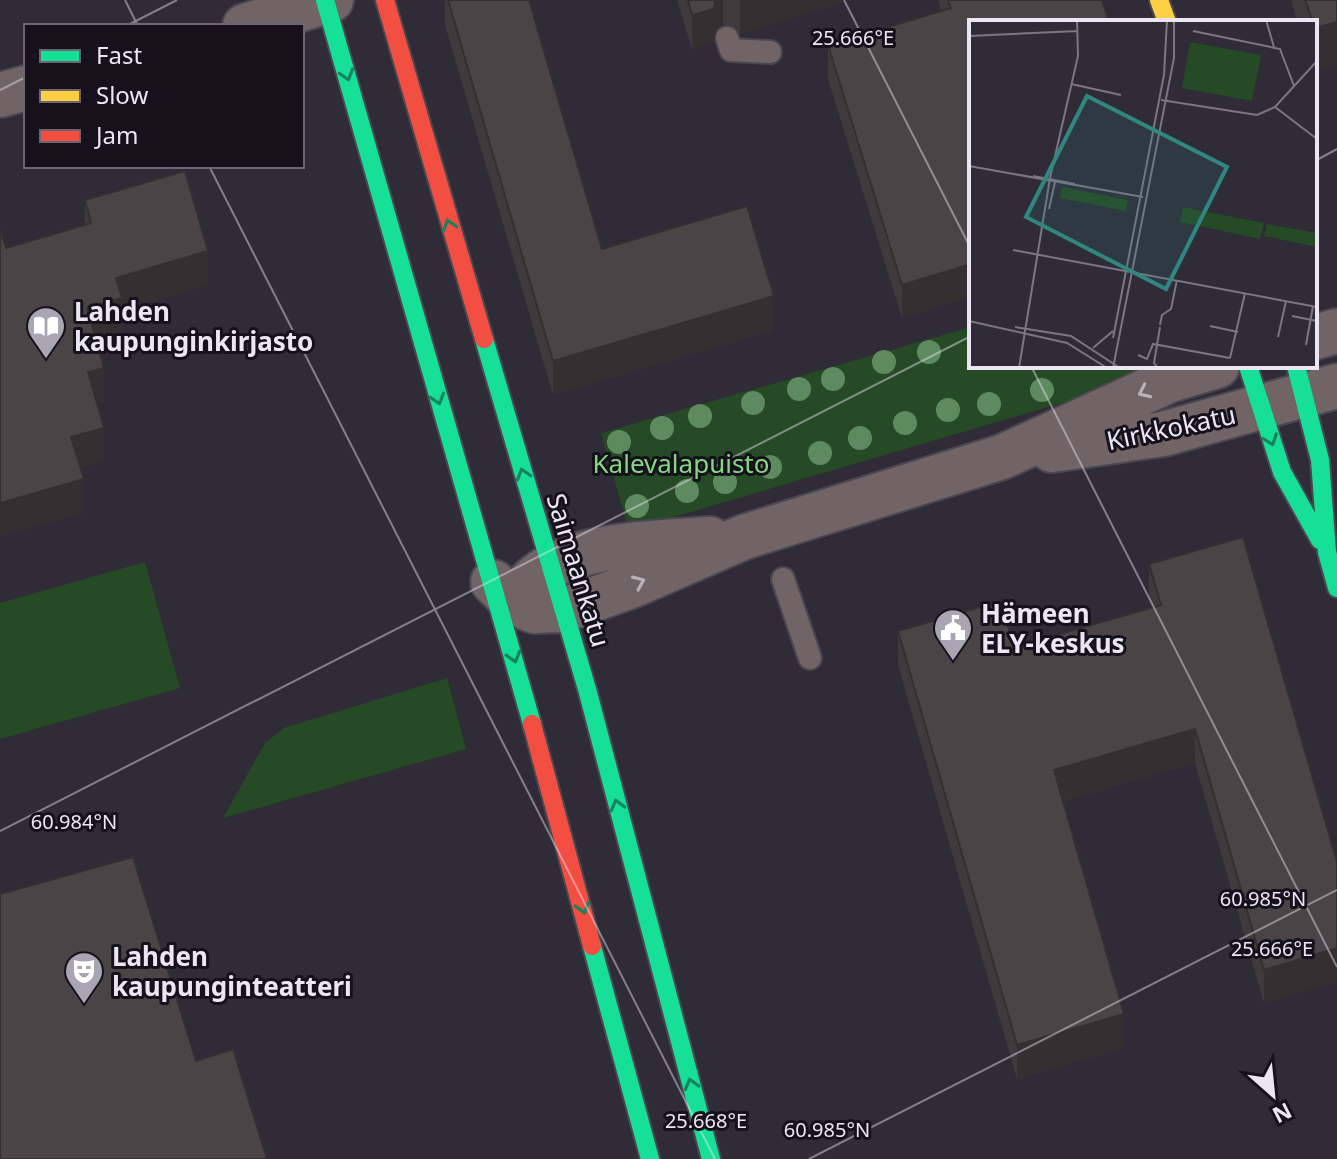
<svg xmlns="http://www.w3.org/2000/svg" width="1337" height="1159" font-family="'Noto Sans',sans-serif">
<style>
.green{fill:#254a25}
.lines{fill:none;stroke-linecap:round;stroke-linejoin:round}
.lane-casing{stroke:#4a4751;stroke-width:26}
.street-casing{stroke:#4a4751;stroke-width:48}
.fast-casing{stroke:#4a4751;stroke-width:22}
.slow-casing{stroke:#4a4751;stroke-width:22}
.jam-casing{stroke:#4a4751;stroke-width:22}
.lane{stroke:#706466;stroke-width:22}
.street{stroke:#706466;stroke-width:44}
.fast{stroke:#16e098;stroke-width:18}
.slow{stroke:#ffcf43;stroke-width:18}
.jam{stroke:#f24e42;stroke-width:18}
.tree{fill:#5e8a60}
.wall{fill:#403a3c}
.shaded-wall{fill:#343031}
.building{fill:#4a4446;stroke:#343031;stroke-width:2}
.oneway{stroke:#168360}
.oneway2{stroke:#b9b2bb}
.ticks{fill:none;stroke:#eae6f4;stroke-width:2;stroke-opacity:0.45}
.labels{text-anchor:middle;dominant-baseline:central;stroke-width:6;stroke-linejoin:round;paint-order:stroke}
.poi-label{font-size:26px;font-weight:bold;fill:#eae6f4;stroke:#15121c;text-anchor:start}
.street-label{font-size:26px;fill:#eae6f4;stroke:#15121c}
.park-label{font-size:26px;fill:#85d782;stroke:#15121c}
.inset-road{fill:none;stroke:#7a7683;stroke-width:2}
.view{fill:#308782;fill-opacity:0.15;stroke:#308782;stroke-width:4}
.inset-edge{fill:none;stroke:#eae6f4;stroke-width:4}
.ticks-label{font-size:20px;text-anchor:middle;fill:#eae6f4;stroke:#15121c;stroke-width:6;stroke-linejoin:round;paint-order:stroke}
</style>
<rect width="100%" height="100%" fill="#2f2c37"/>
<g class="green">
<path d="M971,327V366L1181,368L629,530L601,433Z"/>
<path d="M145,562L180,688L0,739V603Z"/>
<path d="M447,678L466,749L223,818L265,743L284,728Z"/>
</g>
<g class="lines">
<g class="lane-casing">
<g id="lane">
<path d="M727,38L731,50L770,52"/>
<path d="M783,579L810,658"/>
</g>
</g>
<g class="street-casing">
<g id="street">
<path d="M245,26L331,0"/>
<path d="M0,95L26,88"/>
<path d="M1315,337L1337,331"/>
<path d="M1052,450L1163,434L1337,386"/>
<path d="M493,582L514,603L534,611L564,610L631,586L744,537L1002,457L1170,380L1217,366"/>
<path d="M523,590C556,542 657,543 710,539"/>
</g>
</g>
<g class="fast-casing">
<g id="fast">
<path d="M325,0L532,724"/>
<path d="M484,339L587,689L711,1159"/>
<path d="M1248,366L1282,472L1320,540"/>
<path d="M1296,366L1320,460L1327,552L1337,588"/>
<path d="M592,946L650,1159"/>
</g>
</g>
<g class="slow-casing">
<path id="slow" d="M1159,0L1167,22"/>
</g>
<g class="jam-casing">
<g id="jam">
<path d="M385,0L484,339"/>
<path d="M532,724L592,946"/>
</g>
</g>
<use href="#lane" class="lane"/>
<use href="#street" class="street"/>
<use href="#fast" class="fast"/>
<use href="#slow" class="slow"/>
<use href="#jam" class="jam"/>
</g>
<g class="tree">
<circle cx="929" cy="352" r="12"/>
<circle cx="884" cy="362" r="12"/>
<circle cx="833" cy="379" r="12"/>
<circle cx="799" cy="389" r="12"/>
<circle cx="1042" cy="390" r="12"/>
<circle cx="753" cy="403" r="12"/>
<circle cx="989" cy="404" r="12"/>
<circle cx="948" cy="410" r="12"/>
<circle cx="700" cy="416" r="12"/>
<circle cx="905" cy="423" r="12"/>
<circle cx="662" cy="428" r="12"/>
<circle cx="860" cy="438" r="12"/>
<circle cx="619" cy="442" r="12"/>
<circle cx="820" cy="453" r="12"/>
<circle cx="770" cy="467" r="12"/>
<circle cx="725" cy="482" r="12"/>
<circle cx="687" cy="491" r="12"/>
<circle cx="637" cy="506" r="12"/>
</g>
<g class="wall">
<path d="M445,0H529L602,249L774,330L553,395L445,25Z"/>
<path d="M677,0H851L740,34L736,27L723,25L716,29L714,42L692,49Z"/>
<path d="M938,0H1102L971,22V297L902,318L828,79V45L941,11Z"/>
<path d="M1292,0H1337V65L1315,72V22H1298L1292,5Z"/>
<path d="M85,200L208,285L122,310V332L96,339L104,401L97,403L104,461L80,468L84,513L0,536V228L6,248L85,225Z"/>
<path d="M1149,564L1337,862L1264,1003L1195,763L1063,801L1124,1048L1017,1079L898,665V631L1014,647L1152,607L1149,598Z"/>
</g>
<g class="shaded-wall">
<path d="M715,0H723V25L716,29L714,42L692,49V15Z"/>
<path d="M740,0H851L740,34Z"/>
<path d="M1337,22V65L1315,72V28Z"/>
<path d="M208,251V285L122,310V332L87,342V308L116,278Z"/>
<path d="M971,264V297L902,318V285Z"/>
<path d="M774,296V330L553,395V361Z"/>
<path d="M104,368V401L88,406V372Z"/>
<path d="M104,428V461L71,471V437Z"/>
<path d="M84,479V513L0,536V503Z"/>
<path d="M1195,729V763L1054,803V770Z"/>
<path d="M1337,948V982L1264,1003V970Z"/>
<path d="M1124,1014V1048L1017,1079V1045Z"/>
</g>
<g class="building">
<path d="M448,0H529L602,249L747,206L774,296L553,361Z"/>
<path d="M688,0H715L714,9L692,15Z"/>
<path d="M948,0H1102L1109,22H971V264L902,285L828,45L951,8Z"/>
<path d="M1305,0H1337V22L1315,28V22H1313Z"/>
<path d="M185,171L208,251L116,278L122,298L87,308L104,368L88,372L104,428L71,437L84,479L0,503V228L6,248L91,223L85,200Z"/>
<path d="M1243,537L1337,862V948L1264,970L1195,729L1054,770L1124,1014L1017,1045L898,631L1001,601L1014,647L1161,605L1149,564Z"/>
<path d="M133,857L196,1061L233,1049L267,1159H0V894Z"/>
</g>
<defs><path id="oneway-chevron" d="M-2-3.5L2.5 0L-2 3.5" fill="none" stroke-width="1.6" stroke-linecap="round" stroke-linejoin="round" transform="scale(2)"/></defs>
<g class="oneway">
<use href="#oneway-chevron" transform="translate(347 75) rotate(73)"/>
<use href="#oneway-chevron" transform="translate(449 225) rotate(-107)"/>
<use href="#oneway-chevron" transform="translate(438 399) rotate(73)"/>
<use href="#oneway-chevron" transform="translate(1271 440) rotate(71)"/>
<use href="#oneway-chevron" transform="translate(523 474) rotate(-107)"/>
<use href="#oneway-chevron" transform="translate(514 657) rotate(74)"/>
<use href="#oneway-chevron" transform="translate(617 805) rotate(-105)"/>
<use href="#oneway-chevron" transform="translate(583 908) rotate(75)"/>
<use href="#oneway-chevron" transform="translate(691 1084) rotate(-105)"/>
</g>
<g class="oneway2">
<use href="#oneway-chevron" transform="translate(1144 392) rotate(155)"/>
<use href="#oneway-chevron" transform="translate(639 582) rotate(-23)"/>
</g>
<path class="ticks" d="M125,0L138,26M844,0L971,249M126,26L177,0M0,90L26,77M1315,161L1337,149M209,166L715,1159M1031,366L1337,967M0,831L971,336M809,1159L1337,890"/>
<defs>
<g id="library-pin" transform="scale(2)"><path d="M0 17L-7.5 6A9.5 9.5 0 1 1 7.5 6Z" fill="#a9a5b2" stroke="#15121c"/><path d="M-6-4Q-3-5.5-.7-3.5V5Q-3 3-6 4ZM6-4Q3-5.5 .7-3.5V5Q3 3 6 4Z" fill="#fff"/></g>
<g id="civic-pin" transform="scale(2)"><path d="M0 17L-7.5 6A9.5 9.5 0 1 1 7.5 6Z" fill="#a9a5b2" stroke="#15121c"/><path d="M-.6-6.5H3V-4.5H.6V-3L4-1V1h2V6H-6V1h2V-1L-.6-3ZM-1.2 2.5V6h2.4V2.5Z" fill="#fff"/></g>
<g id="theatre-pin" transform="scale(2)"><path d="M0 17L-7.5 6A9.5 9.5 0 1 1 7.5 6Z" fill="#a9a5b2" stroke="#15121c"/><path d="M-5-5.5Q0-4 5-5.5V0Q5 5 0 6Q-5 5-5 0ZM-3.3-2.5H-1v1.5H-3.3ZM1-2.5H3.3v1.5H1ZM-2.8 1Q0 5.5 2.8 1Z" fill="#fff"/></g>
</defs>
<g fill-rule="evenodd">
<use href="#library-pin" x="46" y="326"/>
<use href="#civic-pin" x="953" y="628"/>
<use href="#theatre-pin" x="84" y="971"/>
</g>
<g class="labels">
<g class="poi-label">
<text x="74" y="311">Lahden<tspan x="74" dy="30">kaupunginkirjasto</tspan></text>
<text x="981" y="613">Hämeen<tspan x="981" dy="30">ELY-keskus</tspan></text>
<text x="112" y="956">Lahden<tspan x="112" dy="30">kaupunginteatteri</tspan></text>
</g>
<g class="street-label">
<text transform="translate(1171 427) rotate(-12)">Kirkkokatu</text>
<text transform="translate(579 570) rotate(73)">Saimaankatu</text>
</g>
<g class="park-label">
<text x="681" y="463">Kalevalapuisto</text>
</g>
</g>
<g transform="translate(969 20)">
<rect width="348" height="348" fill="#2f2c37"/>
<path d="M221,22L292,35L283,81L213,68ZM93,167L159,180L157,191L91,178ZM214,187L295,203L291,219L211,202ZM298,204L348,213V227L295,216Z" fill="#254a25"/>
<path class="inset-road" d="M297,0L305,27M224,11L311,29L325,66M0,16L109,11M102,64L152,75M192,80L288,95L306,87L348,41M306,87L348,119M0,146L174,177M64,156L106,164M80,189L86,162M44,230L348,287M323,296L348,301M0,301L98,323L138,348M191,305L193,295L202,289L208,260M241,306L269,312M46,307L102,316L151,348M309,317L317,281M144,318L195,55L198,0M337,325L344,286M124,328L144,311M169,335L178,339L184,324L261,338M261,338L276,273M50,348L81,158L109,36L108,0M144,348L205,38V0M189,348L185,343L191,307"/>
<path class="view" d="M118,76L258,147L197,269L57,197Z"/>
<rect width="348" height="348" class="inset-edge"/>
</g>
<g class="ticks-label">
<text x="853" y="45">25.666°E</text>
<text x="74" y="829">60.984°N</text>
<text x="1263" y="906">60.985°N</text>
<text x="1272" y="956">25.666°E</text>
<text x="706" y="1128">25.668°E</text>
<text x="827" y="1137">60.985°N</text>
</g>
<rect x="24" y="24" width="280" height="144" fill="#15121c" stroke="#6a6772" stroke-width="2"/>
<rect x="40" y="50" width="40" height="12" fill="#16e098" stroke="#6a6772" stroke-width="2"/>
<text x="96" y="64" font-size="24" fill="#eae6f4">Fast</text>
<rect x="40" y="90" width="40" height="12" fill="#ffcf43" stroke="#6a6772" stroke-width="2"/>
<text x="96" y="104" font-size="24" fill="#eae6f4">Slow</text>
<rect x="40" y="130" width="40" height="12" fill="#f24e42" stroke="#6a6772" stroke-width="2"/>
<text x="96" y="144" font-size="24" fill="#eae6f4">Jam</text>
<g transform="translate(1273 1095) rotate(153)" stroke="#15121c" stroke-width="6" paint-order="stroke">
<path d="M0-6L14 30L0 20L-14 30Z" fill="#eae6f4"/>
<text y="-12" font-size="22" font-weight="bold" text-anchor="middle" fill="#eae6f4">N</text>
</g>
</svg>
